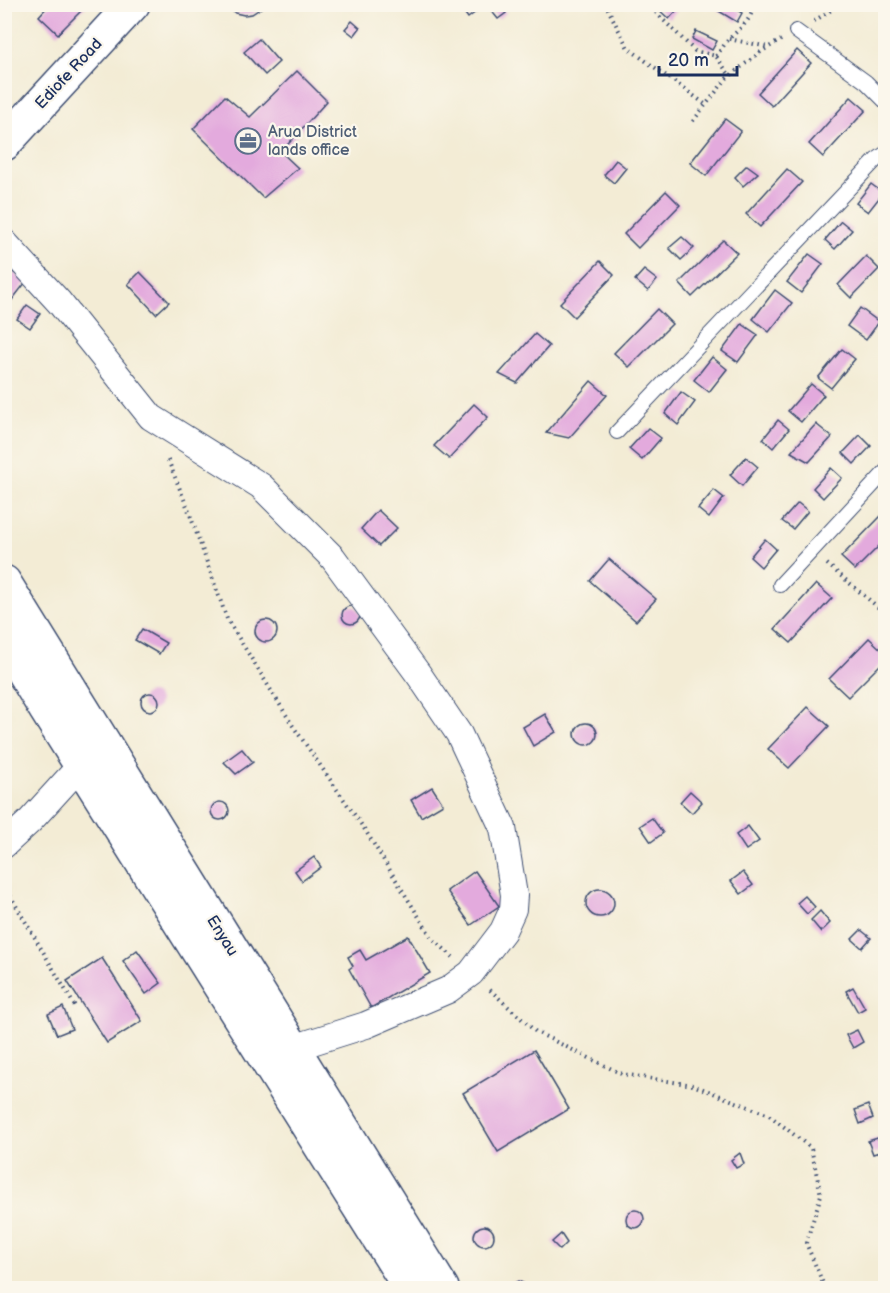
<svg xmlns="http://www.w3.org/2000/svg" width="890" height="1293" font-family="'Balsamiq Sans',sans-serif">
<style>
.building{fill:#e3aadd}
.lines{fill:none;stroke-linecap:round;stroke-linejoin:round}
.service-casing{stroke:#3b4b70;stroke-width:16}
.minor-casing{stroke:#3b4b70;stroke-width:28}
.tertiary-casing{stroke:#3b4b70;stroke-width:36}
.path{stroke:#3b4b70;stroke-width:4;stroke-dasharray:1.5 4.5;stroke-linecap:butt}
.service{stroke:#fff;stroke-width:14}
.minor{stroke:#fff;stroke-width:26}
.tertiary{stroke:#fff;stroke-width:33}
.labels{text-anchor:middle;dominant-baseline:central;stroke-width:4.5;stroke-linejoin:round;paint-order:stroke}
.street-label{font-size:16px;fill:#1b2f5e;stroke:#fbf7ec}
.service-label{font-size:16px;fill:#4e5e75;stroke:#fbf7ec;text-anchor:start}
</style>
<rect width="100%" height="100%" fill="#fbf7ec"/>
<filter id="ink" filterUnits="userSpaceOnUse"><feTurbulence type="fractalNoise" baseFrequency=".0167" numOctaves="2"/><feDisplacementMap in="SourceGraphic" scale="12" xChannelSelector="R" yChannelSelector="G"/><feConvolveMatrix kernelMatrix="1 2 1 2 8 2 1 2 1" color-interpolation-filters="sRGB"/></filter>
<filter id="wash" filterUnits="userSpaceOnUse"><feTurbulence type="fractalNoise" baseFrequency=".008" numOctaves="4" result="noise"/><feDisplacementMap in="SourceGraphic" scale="24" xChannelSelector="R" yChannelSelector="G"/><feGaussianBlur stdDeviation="1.35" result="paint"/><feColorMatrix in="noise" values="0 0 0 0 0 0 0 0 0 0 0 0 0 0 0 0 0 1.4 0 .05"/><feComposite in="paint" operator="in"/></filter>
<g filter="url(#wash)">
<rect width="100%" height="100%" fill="#f3ecd5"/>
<g id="blocks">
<g class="building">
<path d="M50,4H88L58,34L39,16Z"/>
<path d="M225,4H267L252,14L244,15L235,13Z"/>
<path d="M458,4H486L468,18Z"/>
<path d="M486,4H499L506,13L498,19Z"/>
<path d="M659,4H675L679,8L669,19L656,7Z"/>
<path d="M721,4H728L742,13L737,22L717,10Z"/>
<path d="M352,21L360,28L354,36L345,29Z"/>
<path d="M696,31L717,41L712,50L692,39Z"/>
<path d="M259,39L279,62L265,75L244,52Z"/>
<path d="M797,50L811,63L772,106L758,93Z"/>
<path d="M297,71L327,101L281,152L298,168L263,198L193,129L225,96L250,117Z"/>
<path d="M851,97L866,110L823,157L809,144Z"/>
<path d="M725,119L741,131L706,176L690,163Z"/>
<path d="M616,160L626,168L614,183L604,175Z"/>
<path d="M747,165L758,173L743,186L735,177Z"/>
<path d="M787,169L802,182L760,227L746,214Z"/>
<path d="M871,184L883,193L868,212L856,203Z"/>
<path d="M666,191L680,205L638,248L624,234Z"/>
<path d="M841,221L852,230L835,249L825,240Z"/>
<path d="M682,237L694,248L681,260L669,248Z"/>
<path d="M723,240L737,253L692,297L679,283Z"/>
<path d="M809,254L823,264L801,293L787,282Z"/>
<path d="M866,256L879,269L851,298L838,285Z"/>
<path d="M600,261L614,275L574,317L560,303Z"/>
<path d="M5,266L26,282L5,309Z"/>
<path d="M644,270L657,280L648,291L635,280Z"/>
<path d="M140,272L169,302L156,314L128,284Z"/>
<path d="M775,290L792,303L769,332L753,319Z"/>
<path d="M27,305L40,314L30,328L17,319Z"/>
<path d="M860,308L879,322L866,340L847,326Z"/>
<path d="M657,309L672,324L629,367L614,353Z"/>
<path d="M742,324L758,335L738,362L722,351Z"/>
<path d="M535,334L549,346L517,383L499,374Z"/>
<path d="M842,349L855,359L831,388L818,378Z"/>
<path d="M712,357L727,369L709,392L694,380Z"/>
<path d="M591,381L607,395L569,438L546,433Z"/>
<path d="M811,384L824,395L801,422L788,411Z"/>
<path d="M681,392L695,402L678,425L665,414Z"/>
<path d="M474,404L488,417L449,459L434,446Z"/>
<path d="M778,420L789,429L773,448L763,439Z"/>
<path d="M816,424L832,437L809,462L791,452Z"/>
<path d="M648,428L661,438L642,460L629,449Z"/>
<path d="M860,435L871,446L854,464L843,453Z"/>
<path d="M746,457L758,467L742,486L730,475Z"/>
<path d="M831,468L842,478L823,498L813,488Z"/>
<path d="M714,490L724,498L709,518L698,509Z"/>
<path d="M798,503L808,511L793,529L782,521Z"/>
<path d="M378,510L397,528L379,546L361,529Z"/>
<path d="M881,516L886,520V539L855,570L841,557Z"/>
<path d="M765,539L776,549L761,567L750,557Z"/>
<path d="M609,559L656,599L636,621L590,581Z"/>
<path d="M816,584L832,598L791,643L775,629Z"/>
<circle cx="351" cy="615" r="9"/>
<circle cx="266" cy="631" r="11"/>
<path d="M142,629L166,643L159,654L135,640Z"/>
<path d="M869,638L886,654V659L848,697L829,679Z"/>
<circle cx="150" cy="702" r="9"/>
<path d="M808,707L829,726L789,768L768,749Z"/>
<path d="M545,714L556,732L533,746L523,727Z"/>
<circle cx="586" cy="734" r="11"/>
<path d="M242,749L253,762L236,774L224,762Z"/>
<path d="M432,787L443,804L421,817L411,800Z"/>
<path d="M690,791L702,802L692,813L680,802Z"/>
<circle cx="220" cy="811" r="9"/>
<path d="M652,818L663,833L651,842L640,826Z"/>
<path d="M748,826L759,841L746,850L736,835Z"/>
<path d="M314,857L321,867L302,881L295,871Z"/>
<path d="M475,871L499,906L471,925L447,891Z"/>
<path d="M743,872L753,885L741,894L731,881Z"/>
<circle cx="600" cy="903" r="14"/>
<path d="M805,896L815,907L807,914L797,903Z"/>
<path d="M820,911L830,923L821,932L811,920Z"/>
<path d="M861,930L871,938L862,948L852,939Z"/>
<path d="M408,936L430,973L371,1008L349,969L353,966L348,957L360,950L366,960Z"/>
<path d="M137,950L161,983L146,994L123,961Z"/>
<path d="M102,958L142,1021L107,1043L67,981Z"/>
<path d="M853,987L865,1008L858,1012L846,991Z"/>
<path d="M63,1007L72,1029L57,1035L48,1014Z"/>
<path d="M857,1030L863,1042L853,1048L846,1035Z"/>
<path d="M534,1050L569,1109L498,1152L463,1093Z"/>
<path d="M868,1105L873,1118L860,1124L855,1110Z"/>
<path d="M881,1137L886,1150L873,1154L868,1141Z"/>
<path d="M740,1153L744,1164L736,1168L731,1160Z"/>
<circle cx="635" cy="1219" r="9"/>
<circle cx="484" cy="1236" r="10"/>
<path d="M561,1234L567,1243L560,1250L552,1242Z"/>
<path d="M518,1281L525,1284L528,1288H510L512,1284Z"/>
</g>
</g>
</g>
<g filter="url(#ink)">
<use href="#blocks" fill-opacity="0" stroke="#3b4b70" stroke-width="1.5"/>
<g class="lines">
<g class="service-casing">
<g id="service">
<path d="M796,31L866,82L886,102"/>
<path d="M617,432L876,160L886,153"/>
<path d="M780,585L886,471"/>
</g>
</g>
<g class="minor-casing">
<g id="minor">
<path d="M4,242L59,302L151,417L261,486L333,558L419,675L459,734L503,828L514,895L513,909L503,931L471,973L448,990L366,1025L277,1053"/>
<path d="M4,845L30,821L81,765"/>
</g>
</g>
<g class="tertiary-casing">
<g id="tertiary">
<path d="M4,144L133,4"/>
<path d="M4,582L442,1288"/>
<path d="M4,641L46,710L410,1288"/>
</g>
</g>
<g class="path">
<path d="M603,4L608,9L628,48L705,104"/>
<path d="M647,4L695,51L716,56L730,76"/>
<path d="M790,4L797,13"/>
<path d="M814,21L841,4"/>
<path d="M729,39L768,47"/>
<path d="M716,56C720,51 724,45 728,40C738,29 753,21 753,4"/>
<path d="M693,121L727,78L762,51L781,40"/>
<path d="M168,460L188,509L227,619L293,726L365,830L432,938L453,957"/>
<path d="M827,564L886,614"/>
<path d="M4,885L76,1008"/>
<path d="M490,990L536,1032L622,1074L693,1085L769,1115L811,1148L821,1195L806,1243L825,1288"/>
</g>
<use href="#service" class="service"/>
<use href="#minor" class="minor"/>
<use href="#tertiary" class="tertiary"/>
</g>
</g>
<defs>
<g id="office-ring" transform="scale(1.35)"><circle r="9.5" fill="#fbf7ec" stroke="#5c6f8a" stroke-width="1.5"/><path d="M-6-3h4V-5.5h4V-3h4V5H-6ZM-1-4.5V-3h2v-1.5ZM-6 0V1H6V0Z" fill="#5c6f8a"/></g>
</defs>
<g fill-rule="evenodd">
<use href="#office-ring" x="248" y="141"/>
</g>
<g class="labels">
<g class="street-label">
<text transform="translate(69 74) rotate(-47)">Ediofe Road</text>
<text transform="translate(222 936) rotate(58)">Enyau</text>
</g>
<g class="service-label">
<text x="268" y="132">Arua District<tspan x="268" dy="18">lands office</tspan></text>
</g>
</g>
<rect width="890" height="1293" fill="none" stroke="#fbf7ec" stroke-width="24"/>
<path d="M659 66v9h78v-9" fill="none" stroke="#1b2f5e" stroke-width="3"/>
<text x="668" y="66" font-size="18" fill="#1b2f5e" stroke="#fbf7ec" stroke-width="4.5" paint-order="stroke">20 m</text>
</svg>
